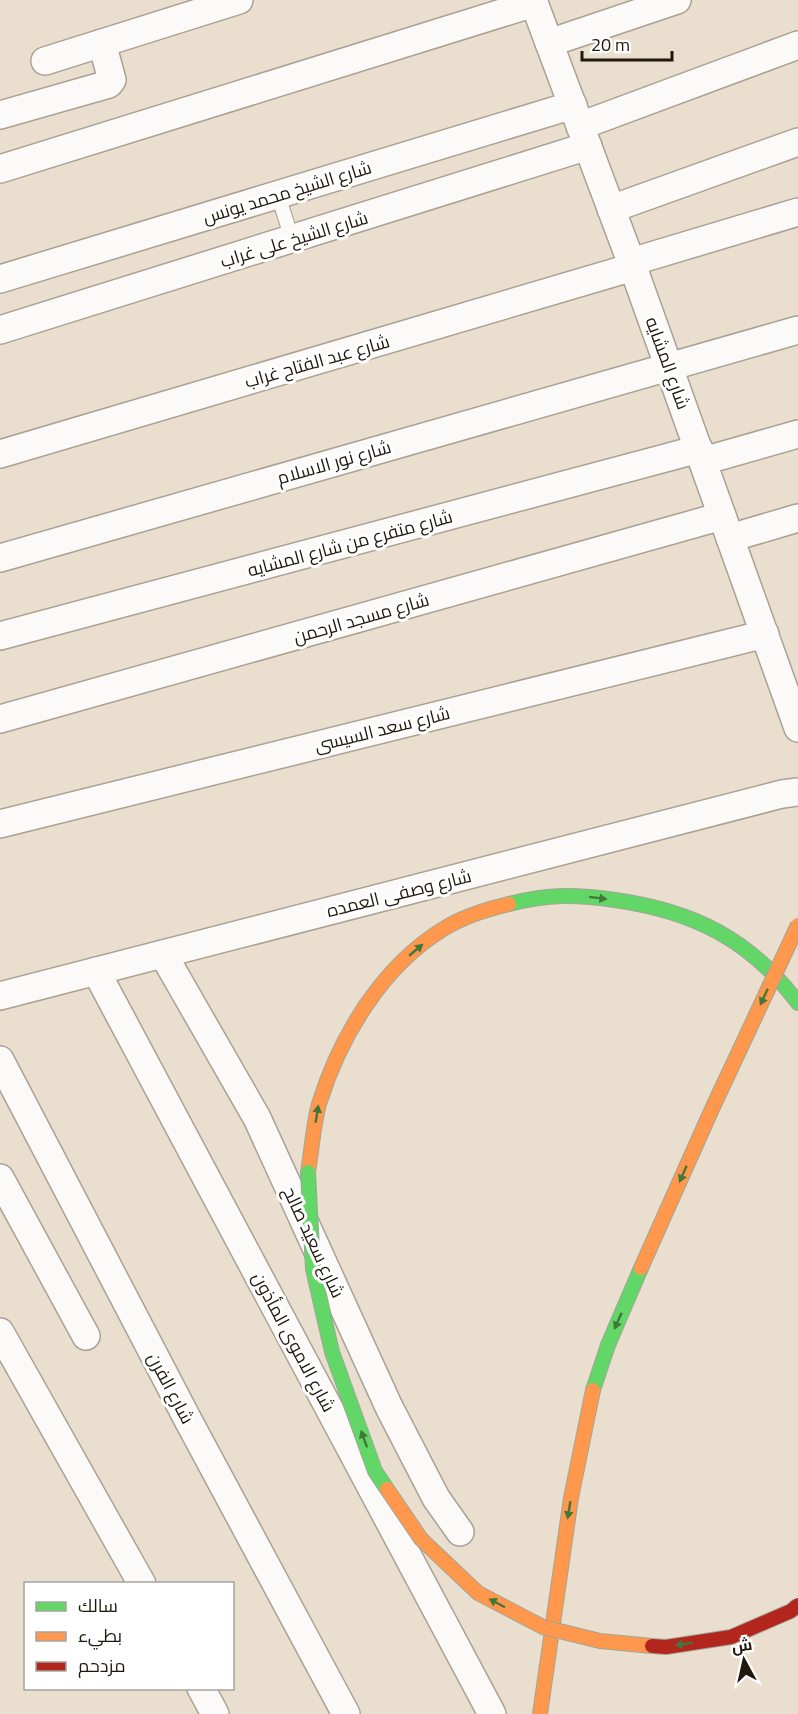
<svg xmlns="http://www.w3.org/2000/svg" width="798" height="1714" font-family="'Titillium Web',Cairo,sans-serif">
<style>
.lines{fill:none;stroke-linecap:round;stroke-linejoin:round}
.lane-casing{stroke:#aaa194;stroke-width:16}
.street-casing{stroke:#aaa194;stroke-width:30}
.fast-casing{stroke:#9fa798;stroke-width:16}
.slow-casing{stroke:#9fa798;stroke-width:16}
.lane{stroke:#fcfaf8;stroke-width:14}
.street{stroke:#fcfaf8;stroke-width:27}
.fast{stroke:#63d668;stroke-width:14}
.slow{stroke:#ff974d;stroke-width:14}
.fast-bridge-casing{stroke:#9fa798;stroke-width:16;stroke-linecap:butt}
.slow-bridge-casing{stroke:#9fa798;stroke-width:16;stroke-linecap:butt}
.jam-bridge-casing{stroke:#9fa798;stroke-width:16;stroke-linecap:butt}
.fast-bridge{stroke:#63d668;stroke-width:14}
.slow-bridge{stroke:#ff974d;stroke-width:14}
.jam-bridge{stroke:#b3261e;stroke-width:14}
.oneway{fill:#42773a}
.labels{text-anchor:middle;dominant-baseline:central;stroke-width:6;stroke-linejoin:round;paint-order:stroke}
.street-label{font-size:18px;fill:#20180d;stroke:#fff}
</style>
<rect width="100%" height="100%" fill="#eadfce"/>
<g class="lines">
<g class="lane-casing">
<path id="lane" d="M278,195L292,239"/>
</g>
<g class="street-casing">
<g id="street">
<path d="M533,0L633,267L798,728"/>
<path d="M549,43L677,0"/>
<path d="M45,61L239,0"/>
<path d="M0,115L109,84L112,80L102,43"/>
<path d="M580,126L798,45"/>
<path d="M0,169L534,3"/>
<path d="M611,209L798,142"/>
<path d="M631,262L798,212"/>
<path d="M0,279L573,105"/>
<path d="M0,330L588,146"/>
<path d="M0,454L633,267"/>
<path d="M703,461L798,434"/>
<path d="M730,538L798,518"/>
<path d="M0,558L798,330"/>
<path d="M0,636L699,449"/>
<path d="M0,719L722,516"/>
<path d="M0,824L765,634"/>
<path d="M163,954L257,1118L389,1407L436,1498L460,1532"/>
<path d="M96,971L492,1714"/>
<path d="M0,996L782,794L798,792"/>
<path d="M0,1060L188,1420L346,1714"/>
<path d="M0,1178L86,1336"/>
<path d="M0,1332L142,1584"/>
<path d="M201,1688L215,1714"/>
</g>
</g>
<g class="fast-casing">
<g id="fast">
<path d="M509,904C549,894 575,894 615,900C693,911 750,939 798,1003"/>
<path d="M593,1390L608,1345L641,1268"/>
</g>
</g>
<g class="slow-casing">
<g id="slow">
<path d="M308,1172C312,1149 313,1126 319,1104C340,1036 383,965 445,928C464,916 488,909 509,904"/>
<path d="M540,1714L571,1498L593,1390"/>
</g>
</g>
<use href="#lane" class="lane"/>
<use href="#street" class="street"/>
<use href="#fast" class="fast"/>
<use href="#slow" class="slow"/>
<g class="fast-bridge-casing">
<path id="fast-bridge" d="M308,1172L313,1269L332,1352L375,1471L387,1489"/>
</g>
<g class="slow-bridge-casing">
<g id="slow-bridge">
<path d="M641,1268L712,1109L798,925"/>
<path d="M387,1489L421,1539L478,1593L543,1627L600,1641L652,1646"/>
</g>
</g>
<g class="jam-bridge-casing">
<path id="jam-bridge" d="M652,1646L666,1647L731,1637L791,1611L798,1605"/>
</g>
<use href="#fast-bridge" class="fast-bridge"/>
<use href="#slow-bridge" class="slow-bridge"/>
<use href="#jam-bridge" class="jam-bridge"/>
</g>
<defs><path id="oneway-solid" d="M-6-.8H1V-3.2L6.5 0L1 3.2V.8H-6Z" transform="scale(1.5)"/></defs>
<g class="oneway">
<use href="#oneway-solid" transform="translate(598 898) rotate(7)"/>
<use href="#oneway-solid" transform="translate(416 950) rotate(-40)"/>
<use href="#oneway-solid" transform="translate(764 997) rotate(115)"/>
<use href="#oneway-solid" transform="translate(317 1114) rotate(-81)"/>
<use href="#oneway-solid" transform="translate(683 1174) rotate(114)"/>
<use href="#oneway-solid" transform="translate(618 1321) rotate(114)"/>
<use href="#oneway-solid" transform="translate(364 1439) rotate(-110)"/>
<use href="#oneway-solid" transform="translate(569 1510) rotate(99)"/>
<use href="#oneway-solid" transform="translate(497 1603) rotate(-152)"/>
<use href="#oneway-solid" transform="translate(684 1644) rotate(171)"/>
</g>
<g class="labels">
<g class="street-label">
<text transform="translate(287 192) rotate(-17)">شارع الشيخ محمد يونس</text>
<text transform="translate(294 239) rotate(-17)">شارع الشيخ على غراب</text>
<text transform="translate(317 361) rotate(-16)">شارع عبد الفتاح غراب</text>
<text transform="translate(668 363) rotate(70)">شارع المشايه</text>
<text transform="translate(334 462) rotate(-16)">شارع نور الاسلام</text>
<text transform="translate(350 543) rotate(-15)">شارع متفرع من شارع المشايه</text>
<text transform="translate(361 618) rotate(-16)">شارع مسجد الرحمن</text>
<text transform="translate(382 729) rotate(-14)">شارع سعد السيسى</text>
<text transform="translate(399 893) rotate(-14)">شارع وصفى العمده</text>
<text transform="translate(314 1242) rotate(65)">شارع سعيد صالح</text>
<text transform="translate(294 1342) rotate(62)">شارع الاموى المأذون</text>
<text transform="translate(171 1388) rotate(62)">شارع الفرن</text>
</g>
</g>
<rect x="24" y="1582" width="210" height="108" fill="#ffffff" stroke="#a6a39e" stroke-width="1.5"/>
<rect x="36" y="1602" width="30" height="9" fill="#63d668" stroke="#a6a39e" stroke-width="1.5"/>
<text x="78" y="1612" font-size="18" fill="#20180d">سالك</text>
<rect x="36" y="1632" width="30" height="9" fill="#ff974d" stroke="#a6a39e" stroke-width="1.5"/>
<text x="78" y="1642" font-size="18" fill="#20180d">بطيء</text>
<rect x="36" y="1662" width="30" height="9" fill="#b3261e" stroke="#a6a39e" stroke-width="1.5"/>
<text x="78" y="1672" font-size="18" fill="#20180d">مزدحم</text>
<g transform="translate(744 1660) rotate(352)" stroke="#ffffff" stroke-width="4.5" paint-order="stroke">
<path d="M0-4.5L10 22L0 15L-10 22Z" fill="#20180d"/>
<text y="-9" font-size="16" font-weight="bold" text-anchor="middle" fill="#20180d">ش</text>
</g>
<path d="M582 51v9h90v-9" fill="none" stroke="#20180d" stroke-width="3"/>
<text x="591" y="51" font-size="18" fill="#20180d" stroke="#ffffff" stroke-width="4.5" paint-order="stroke">20 m</text>
</svg>
